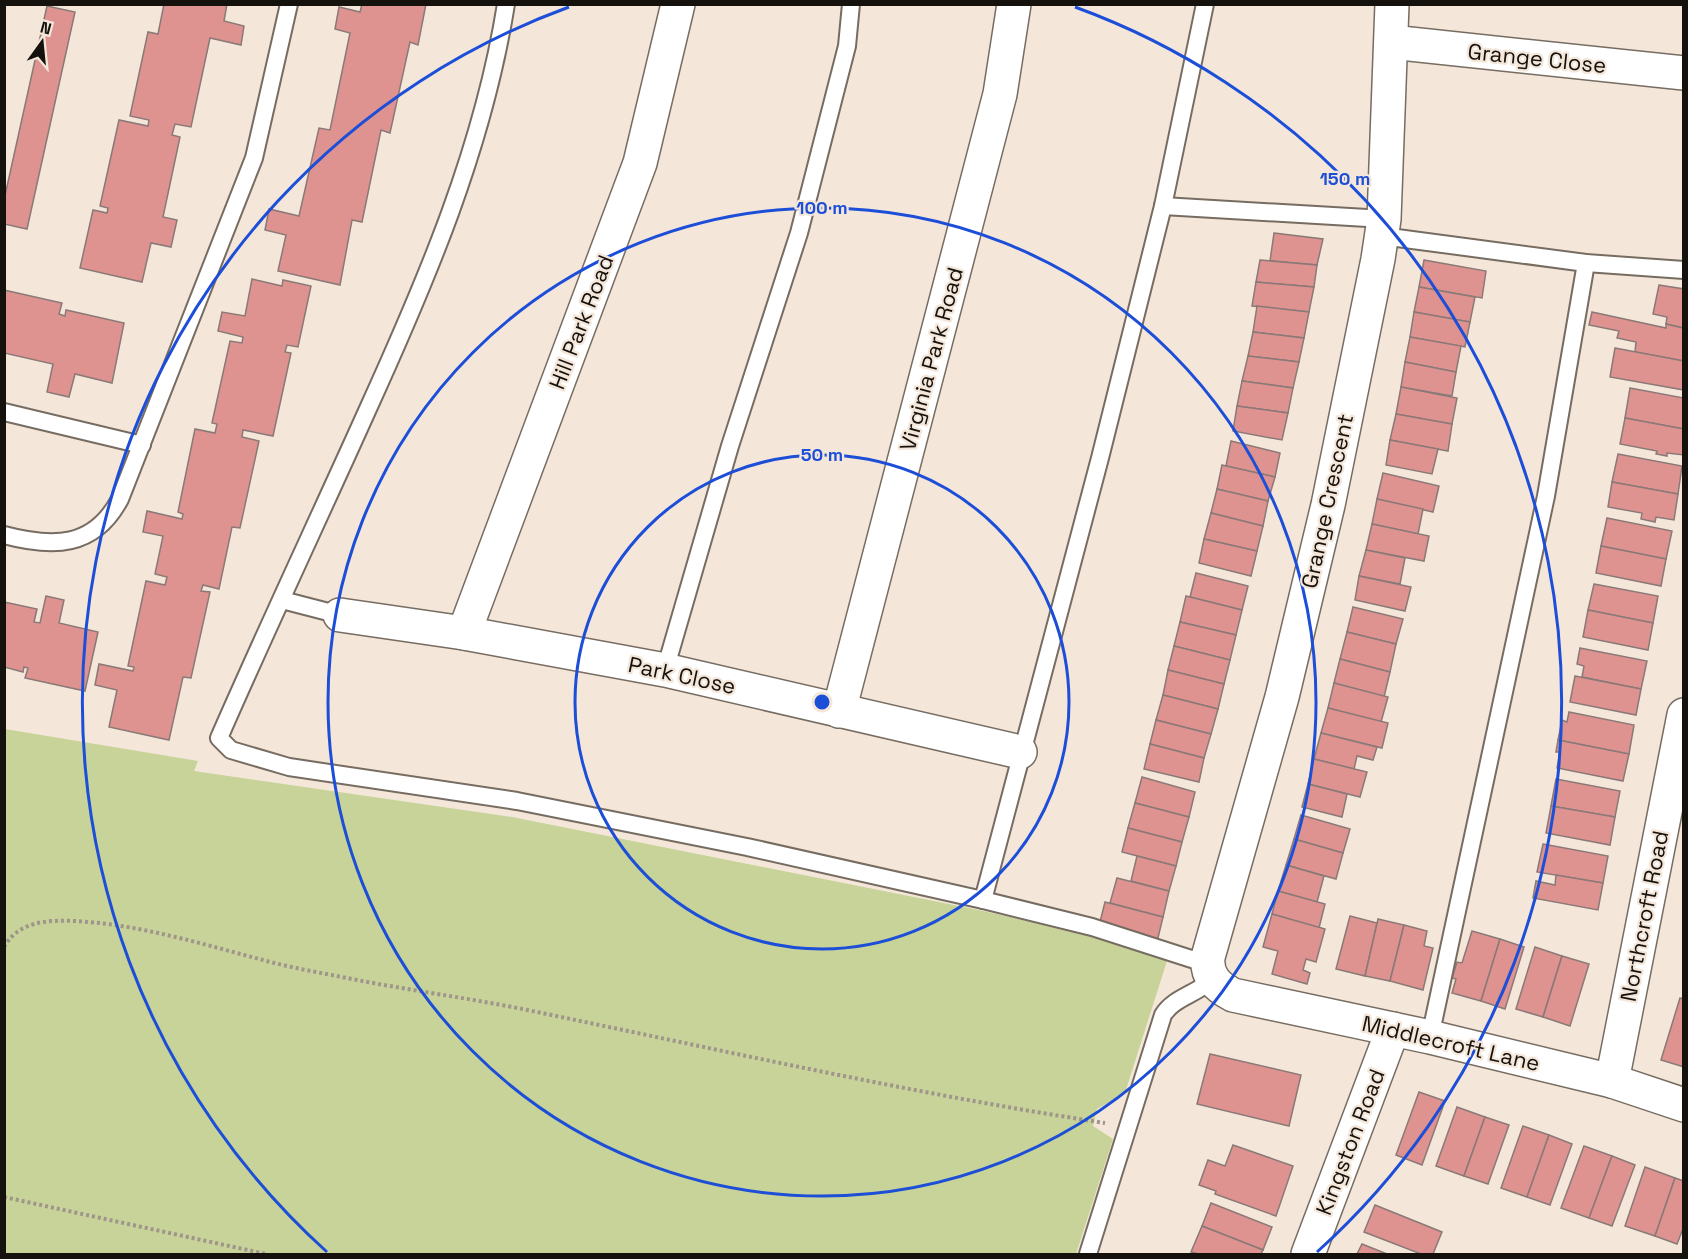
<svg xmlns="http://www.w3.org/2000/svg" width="1688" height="1259" font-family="'Space Grotesk',sans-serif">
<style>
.green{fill:#c7d398}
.building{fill:#de9390;stroke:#8a7977;stroke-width:1.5}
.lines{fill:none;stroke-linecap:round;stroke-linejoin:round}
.service-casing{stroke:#776c61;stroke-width:20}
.minor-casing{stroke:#776c61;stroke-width:36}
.path{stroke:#9f958b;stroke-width:4;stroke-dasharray:3 3;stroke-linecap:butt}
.service{stroke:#fff;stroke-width:16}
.minor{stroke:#fff;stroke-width:33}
.ring{fill:none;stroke:#1d4ed8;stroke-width:3}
.labels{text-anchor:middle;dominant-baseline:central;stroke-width:4.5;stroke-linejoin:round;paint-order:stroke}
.street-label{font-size:22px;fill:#15110c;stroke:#f4e7da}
.centre{fill:#1d4ed8;stroke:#f4e7da;stroke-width:3}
.ring-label{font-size:18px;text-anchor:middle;font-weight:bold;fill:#1d4ed8;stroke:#f4e7da;stroke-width:4.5;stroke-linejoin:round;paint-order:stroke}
</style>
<rect width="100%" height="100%" fill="#f4e7da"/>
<path class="green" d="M5,729L198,761L194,771L512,817L969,908L1083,933L1167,961L1125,1093L1097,1109L1093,1126L1113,1139L1076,1254H5Z"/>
<g class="building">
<path d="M164,4H227L224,21L244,26L241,45L210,38L191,127L175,124L172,135L180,137L163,217L177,220L171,247L151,243L142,282L80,268L93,210L107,213L108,208L100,206L119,120L148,126L149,120L130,116L148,32L158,34Z"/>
<path d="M362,4H426L418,45L410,42L390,133L381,130L362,222L352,220L340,285L278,271L286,235L265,230L269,209L299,216L319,128L330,130L350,33L335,29L339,7L360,12Z"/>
<path d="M47,6L75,12L27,229L4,224V200Z"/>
<path d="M1274,233L1323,239L1317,265L1270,261Z"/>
<path d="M1260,260L1317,265L1314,287L1256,282Z"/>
<path d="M1424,260L1486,271L1482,298L1419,287Z"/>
<path d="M252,279L282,286L283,280L311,286L298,347L287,345L285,352L291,353L273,436L243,430L242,437L259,441L240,528L232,527L219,589L203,585L201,591L210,592L191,678L183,677L169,740L109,727L117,690L95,685L99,664L133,671L134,667L128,666L146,581L165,585L167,577L155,574L163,536L143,532L147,511L182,519L183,514L178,512L195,429L215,433L217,424L212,423L230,341L242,343L243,337L218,331L222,312L245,316Z"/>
<path d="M1256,282L1314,287L1309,312L1252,306Z"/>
<path d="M1659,285L1684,289V328L1666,324L1667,317L1653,314Z"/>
<path d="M1419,287L1475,297L1470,322L1414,312Z"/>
<path d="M4,290L62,303L59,314L65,316L66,310L124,323L112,383L75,374L69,397L47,392L53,364L4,353Z"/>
<path d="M1257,306L1309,312L1304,338L1253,332Z"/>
<path d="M1414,312L1470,322L1465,347L1410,337Z"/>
<path d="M1592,312L1666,328V324L1683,328L1684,361L1635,352L1636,342L1617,338L1619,331L1589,325Z"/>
<path d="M1253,332L1304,338L1299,362L1248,356Z"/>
<path d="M1410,337L1461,346L1456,372L1405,362Z"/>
<path d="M1615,348L1684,361V390L1610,377Z"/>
<path d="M1248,356L1299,362L1293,388L1242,381Z"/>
<path d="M1405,362L1456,372L1452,396L1401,387Z"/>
<path d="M1242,381L1293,388L1288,413L1237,406Z"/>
<path d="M1401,387L1457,398L1452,424L1396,414Z"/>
<path d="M1630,388L1684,398V429L1625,418Z"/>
<path d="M1237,406L1288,413L1282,440L1233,431Z"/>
<path d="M1396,414L1452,424L1448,451L1390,440Z"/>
<path d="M1625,418L1684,429V455L1667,453V456L1656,454L1657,451L1620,444Z"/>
<path d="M1390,440L1438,449L1432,474L1386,465Z"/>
<path d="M1231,441L1280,453L1275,477L1226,466Z"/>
<path d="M1618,454L1682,466L1678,494L1612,482Z"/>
<path d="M1222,465L1275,477L1268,501L1217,489Z"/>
<path d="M1383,473L1439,486L1433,512L1377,499Z"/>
<path d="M1612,482L1678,494L1674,520L1656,517L1655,522L1641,519L1642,513L1608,507Z"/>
<path d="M1217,489L1268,501L1263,526L1211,513Z"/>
<path d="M1377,499L1423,509L1418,534L1372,524Z"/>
<path d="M1211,513L1263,526L1257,551L1204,539Z"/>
<path d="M1607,518L1672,531L1666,559L1601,546Z"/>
<path d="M1372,524L1429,536L1424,561L1366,550Z"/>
<path d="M1204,539L1257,551L1251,576L1199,563Z"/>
<path d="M1601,546L1666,559L1661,586L1596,573Z"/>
<path d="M1366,550L1405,558L1400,584L1359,576Z"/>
<path d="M1196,573L1248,586L1242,610L1190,597Z"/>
<path d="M1359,576L1411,587L1405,611L1355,600Z"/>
<path d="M1594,584L1658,596L1653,623L1588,610Z"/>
<path d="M46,596L64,600L59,623L98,632L85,691L25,678L28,668L24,667L23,672L4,667V602L37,609L34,622L40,623Z"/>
<path d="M1186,596L1242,610L1236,635L1180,622Z"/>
<path d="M1353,607L1403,619L1396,644L1347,632Z"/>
<path d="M1588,610L1653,623L1648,650L1583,637Z"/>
<path d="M1180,622L1236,635L1230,660L1174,646Z"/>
<path d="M1347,632L1396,644L1390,672L1340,659Z"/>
<path d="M1174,646L1230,660L1224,684L1168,670Z"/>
<path d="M1580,648L1647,661L1641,689L1582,677L1584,666L1577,664Z"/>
<path d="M1340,659L1390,672L1384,697L1334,683Z"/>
<path d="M1168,670L1224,684L1218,709L1163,695Z"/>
<path d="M1575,676L1641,689L1636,715L1570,702Z"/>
<path d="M1334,683L1388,697L1381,722L1328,708Z"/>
<path d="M1163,695L1218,709L1211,734L1156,720Z"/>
<path d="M1328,708L1388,723L1382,748L1321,733Z"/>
<path d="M1569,712L1634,725L1629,754L1558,740L1562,720L1567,722Z"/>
<path d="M1156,720L1211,734L1204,758L1150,744Z"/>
<path d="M1321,733L1377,747L1373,760L1357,756L1354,769L1314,759Z"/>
<path d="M1558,740L1629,754L1623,781L1557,768L1560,752H1556Z"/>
<path d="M1150,744L1204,758L1199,782L1144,769Z"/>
<path d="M1314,759L1367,772L1360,797L1308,784Z"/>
<path d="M1142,777L1195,792L1189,817L1135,803Z"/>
<path d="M1556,779L1620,791L1615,817L1551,806Z"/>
<path d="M1308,784L1347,794L1342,817L1302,807Z"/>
<path d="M1135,803L1189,817L1182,842L1128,828Z"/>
<path d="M1551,806L1615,817L1610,845L1546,833Z"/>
<path d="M1301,815L1350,829L1343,853L1294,839Z"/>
<path d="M1128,828L1182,842L1176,866L1122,852Z"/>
<path d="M1294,839L1343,853L1336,879L1286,865Z"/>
<path d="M1543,844L1608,856L1603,883L1537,872Z"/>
<path d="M1137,856L1176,866L1169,891L1131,881Z"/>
<path d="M1286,865L1324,876L1317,902L1278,891Z"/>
<path d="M1556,875L1603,883L1598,910L1533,898L1536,881L1555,885Z"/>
<path d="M1117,878L1169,891L1163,917L1110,903Z"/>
<path d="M1278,891L1325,904L1319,928L1272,914Z"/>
<path d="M1105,902L1163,917L1157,942L1099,926Z"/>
<path d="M1272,914L1325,929L1316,962L1306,959L1303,970L1310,973L1307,984L1272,974L1278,951L1263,947Z"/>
<path d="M1350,916L1377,923L1365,976L1336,969Z"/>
<path d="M1378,919L1404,925L1390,981L1365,976Z"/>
<path d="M1404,925L1427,931L1424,946L1433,948L1423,990L1390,981Z"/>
<path d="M1472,931L1500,939L1481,1001L1452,993L1456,979L1452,978L1457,962L1462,963Z"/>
<path d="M1500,939L1524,947L1505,1009L1481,1001Z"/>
<path d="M1535,947L1562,956L1543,1017L1516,1009Z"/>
<path d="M1562,956L1589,964L1570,1026L1543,1017Z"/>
<path d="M1680,998L1684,999V1067L1661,1060Z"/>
<path d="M1210,1054L1301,1075L1289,1126L1197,1104Z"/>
<path d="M1419,1092L1445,1101L1422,1165L1396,1155Z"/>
<path d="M1457,1107L1485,1117L1464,1176L1436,1166Z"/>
<path d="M1485,1117L1509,1125L1488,1184L1464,1176Z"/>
<path d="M1523,1126L1549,1135L1527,1197L1501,1188Z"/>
<path d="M1549,1135L1572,1144L1550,1205L1527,1197Z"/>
<path d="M1233,1145L1293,1166L1276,1216L1215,1194L1216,1191L1199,1185L1208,1160L1225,1166Z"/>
<path d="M1584,1146L1612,1156L1589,1218L1561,1208Z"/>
<path d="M1612,1156L1635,1165L1612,1226L1589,1218Z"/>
<path d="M1645,1167L1675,1178L1655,1236L1625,1226Z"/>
<path d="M1675,1178L1684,1181V1226L1677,1244L1655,1236Z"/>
<path d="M1211,1203L1272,1227L1263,1250L1202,1226Z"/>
<path d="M1375,1205L1442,1232L1433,1254H1421L1364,1232Z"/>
<path d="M1202,1226L1263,1250L1261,1254H1199L1191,1252Z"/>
<path d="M1362,1244L1387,1254H1357Z"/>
</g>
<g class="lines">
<g class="service-casing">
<g id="service">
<path d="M506,4C483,148 427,279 367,411C318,520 267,628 219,738L231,750L289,767L517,801L747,847L983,900L1092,927L1207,964"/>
<path d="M1163,206L1384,219"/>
<path d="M1382,236L1586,263L1684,270"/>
<path d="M4,412L142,445"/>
<path d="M4,535C53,548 94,548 120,499L254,158L289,4"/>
<path d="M282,600L340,615"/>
<path d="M665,670L730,446L799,233L847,46L851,4"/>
<path d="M983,900L1100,458L1163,206L1205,4"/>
<path d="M1430,1037L1546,496L1586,263"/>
<path d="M1088,1254L1163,1015C1174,997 1198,994 1212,979"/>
</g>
</g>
<g class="minor-casing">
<g id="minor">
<path d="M1392,4L1384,219L1378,259L1328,505L1282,697L1208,957C1206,976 1217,987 1233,995L1430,1037L1612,1081L1684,1105"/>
<path d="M1391,42L1684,73"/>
<path d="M340,615L464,633L665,670L1020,752"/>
<path d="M464,633L640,163L678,4"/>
<path d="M839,711L1000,94L1014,4"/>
<path d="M1612,1081L1684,715"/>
<path d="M1308,1254L1393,1029"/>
</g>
</g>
<g class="path">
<path d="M4,947C19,921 47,920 74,921C138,924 202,944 263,960C292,968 322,973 352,979C413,991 476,999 537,1012C726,1051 914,1094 1105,1123"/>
<path d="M4,1197L266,1254"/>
</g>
<use href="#service" class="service"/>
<use href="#minor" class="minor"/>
</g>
<g class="ring">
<circle cx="822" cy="702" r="247"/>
<circle cx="822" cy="702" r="494"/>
<path d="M327 1252A740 740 0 0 1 569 7M1075 7A740 740 0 0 1 1317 1252"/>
</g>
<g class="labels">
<g class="street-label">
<text transform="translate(1537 58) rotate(6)">Grange Close</text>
<text transform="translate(581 322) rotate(-69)">Hill Park Road</text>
<text transform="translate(931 359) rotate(-75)">Virginia Park Road</text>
<text transform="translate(1327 501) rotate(-78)">Grange Crescent</text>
<text transform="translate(682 675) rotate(12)">Park Close</text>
<text transform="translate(1644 916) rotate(-79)">Northcroft Road</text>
<text transform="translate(1451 1043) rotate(13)">Middlecroft Lane</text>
<text transform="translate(1350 1142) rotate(-69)">Kingston Road</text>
</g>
</g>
<circle cx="822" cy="702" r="9" class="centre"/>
<g class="ring-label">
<text x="1345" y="185">150 m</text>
<text x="822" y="214">100 m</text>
<text x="822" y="461">50 m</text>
</g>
<rect width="1688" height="1259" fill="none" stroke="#15110c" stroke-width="12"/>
<g transform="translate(42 42) rotate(15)" stroke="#f4e7da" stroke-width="4.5" paint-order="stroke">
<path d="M0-4.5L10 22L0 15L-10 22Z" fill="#15110c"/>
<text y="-9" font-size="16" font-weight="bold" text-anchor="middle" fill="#15110c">N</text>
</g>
</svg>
